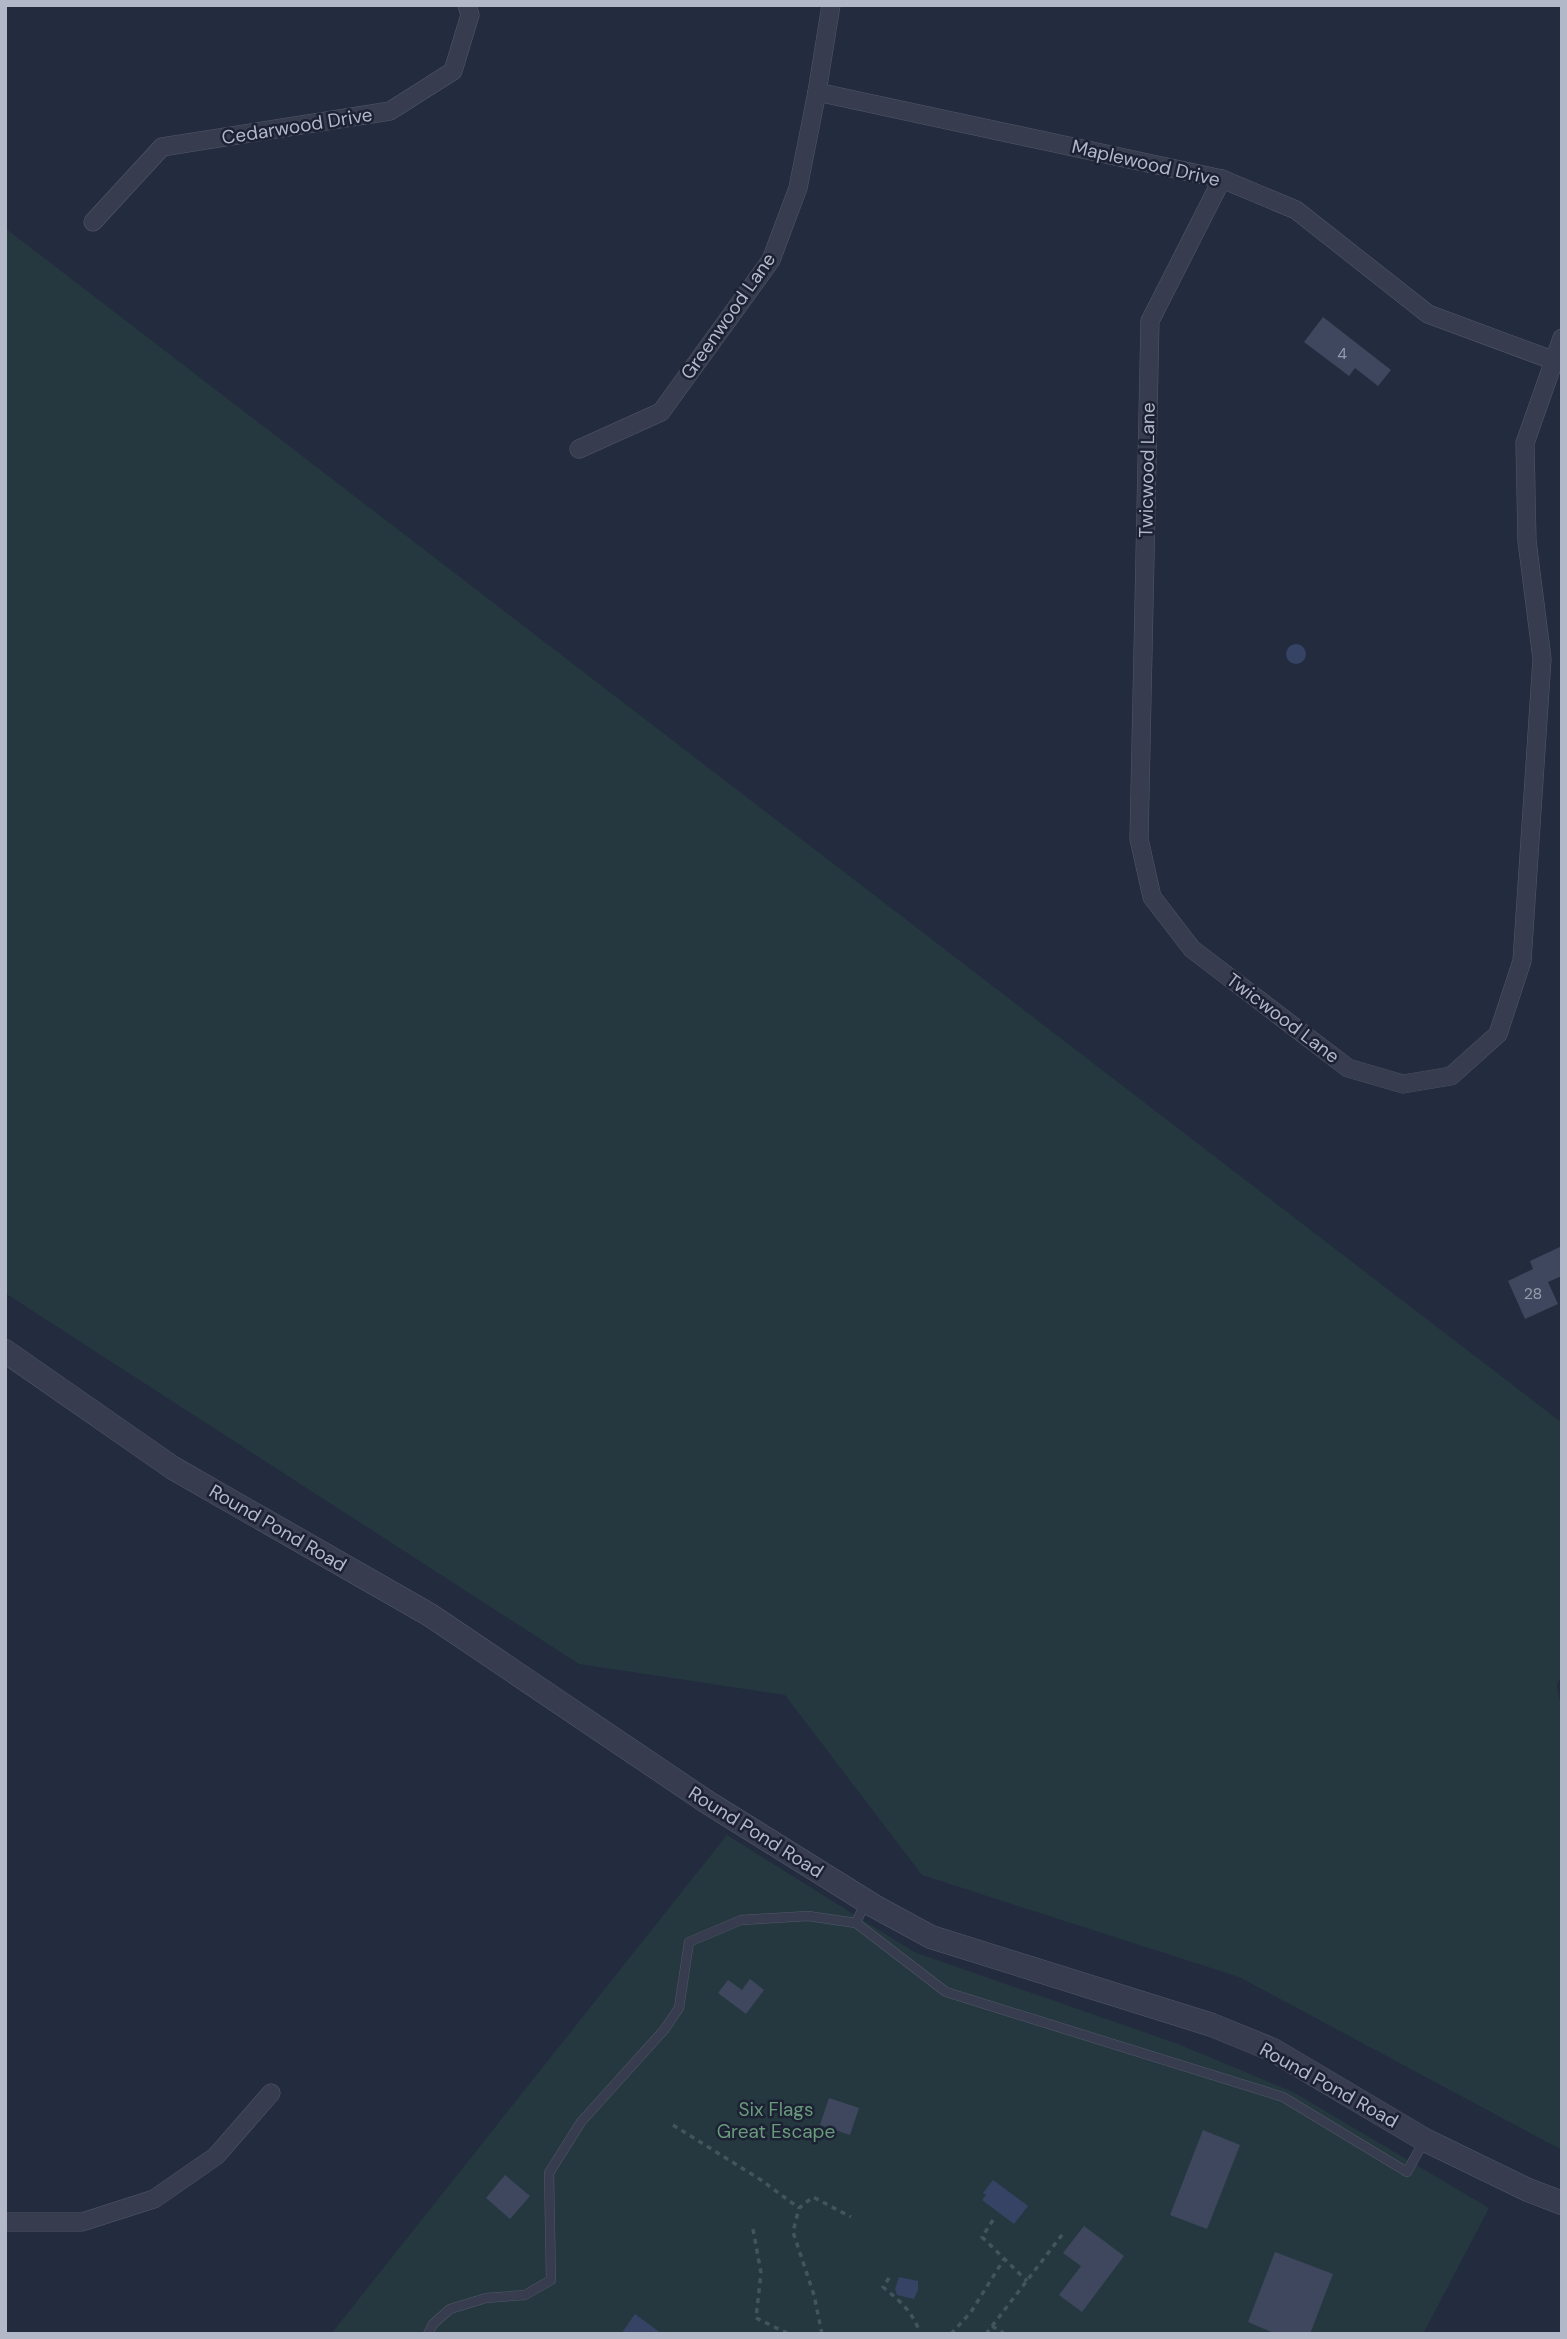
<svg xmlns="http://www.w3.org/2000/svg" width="1567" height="2339" font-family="'DM Sans',sans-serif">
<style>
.green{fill:#25383f}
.water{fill:#364365}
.building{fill:#3f475e}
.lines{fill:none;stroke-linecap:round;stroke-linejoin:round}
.service-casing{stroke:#525869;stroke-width:10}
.minor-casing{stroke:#525869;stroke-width:19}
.tertiary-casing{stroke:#525869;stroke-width:24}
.path{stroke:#43555c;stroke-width:3.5;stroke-dasharray:5 5;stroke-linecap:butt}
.service{stroke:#373d4e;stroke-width:9}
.minor{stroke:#373d4e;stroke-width:18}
.tertiary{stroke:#373d4e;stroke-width:23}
.labels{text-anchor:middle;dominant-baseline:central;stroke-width:5;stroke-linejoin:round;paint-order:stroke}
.number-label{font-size:16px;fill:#969cae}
.street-label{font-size:19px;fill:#b3b8c9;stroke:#1c2233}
.park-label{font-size:19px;fill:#6a9a7c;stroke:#1c2233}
</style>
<rect width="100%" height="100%" fill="#232b3e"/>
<g class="green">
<path d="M5,228L1562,1423V1674L1557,1685L1562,1711V2150L1239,1977L922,1875L785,1695L579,1664L5,1293Z"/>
<path d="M727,1835L914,1952L1178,2044L1293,2092L1489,2208L1423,2334H331Z"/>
</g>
<g class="water">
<circle cx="1296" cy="654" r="10"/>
<path d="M993,2180L1028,2206L1014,2224L982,2200L986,2195L983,2193Z"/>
<path d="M899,2277L918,2281V2290L914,2299L897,2295L895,2289Z"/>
<path d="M635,2314L662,2334H621Z"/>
</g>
<g class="building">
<path d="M1323,317L1391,370L1378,386L1355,368L1349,376L1304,342Z"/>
<path d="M1562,1246V1276L1548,1282L1558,1304L1525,1319L1508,1281L1533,1269L1530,1261Z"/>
<path d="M750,1979L764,1990L746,2014L718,1993L728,1980L742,1990Z"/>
<path d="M829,2098L859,2108L850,2135L820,2125Z"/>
<path d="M1203,2130L1240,2145L1207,2229L1170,2215Z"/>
<path d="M505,2175L530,2196L510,2219L486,2198Z"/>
<path d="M1084,2226L1124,2256L1082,2312L1059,2295L1081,2266L1063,2253Z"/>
<path d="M1275,2252L1333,2274L1310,2334H1276L1248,2322Z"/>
</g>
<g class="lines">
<g class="service-casing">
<g id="service">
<path d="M865,1903L856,1923L946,1992L1283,2097L1407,2172L1424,2141"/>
<path d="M428,2334L433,2324L450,2309L486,2298L525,2295L551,2280L549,2173L581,2122L664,2030L679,2008L689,1942L741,1920L808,1916L856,1923"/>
</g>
</g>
<g class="minor-casing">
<g id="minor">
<path d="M817,92L1222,179L1296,210L1428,314L1555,361"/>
<path d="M1222,179L1150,321L1139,839L1152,897L1192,949L1348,1068L1403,1084L1451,1076L1498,1034L1522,961L1542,659L1527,541L1525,443L1562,338"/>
<path d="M93,222L162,147L390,111L453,71L470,15L467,5"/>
<path d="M579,449L661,412L771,260L798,188L817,92L831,5"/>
<path d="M5,2222H82L154,2199L216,2156L271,2093"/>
</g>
</g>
<g class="tertiary-casing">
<path id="tertiary" d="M5,1351L173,1468L430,1615L707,1802L874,1906L931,1937L1212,2025L1273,2050L1425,2140L1528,2190L1562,2203"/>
</g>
<g class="path">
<path d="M673,2125L761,2180L799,2208"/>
<path d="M993,2220L982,2237L1027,2281"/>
<path d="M753,2229L761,2273L756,2318L789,2334"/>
<path d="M889,2278L883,2287C900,2301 914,2313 920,2334"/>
<path d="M992,2326L1005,2334"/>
<path d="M678,2333V2334"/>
<path d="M822,2334L814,2295L793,2232L799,2208L813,2197L851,2217"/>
<path d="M951,2334L971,2312L1004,2259"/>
<path d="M986,2334L1065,2231"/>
</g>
<use href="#service" class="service"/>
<use href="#minor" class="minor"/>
<use href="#tertiary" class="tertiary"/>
</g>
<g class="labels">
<g class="number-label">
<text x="1342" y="353">4</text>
<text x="1533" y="1293">28</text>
</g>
<g class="street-label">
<text transform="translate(297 126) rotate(-9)">Cedarwood Drive</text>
<text transform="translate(1146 163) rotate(13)">Maplewood Drive</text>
<text transform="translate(728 316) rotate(-55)">Greenwood Lane</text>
<text transform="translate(1147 470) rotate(-89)">Twicwood Lane</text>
<text transform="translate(1283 1018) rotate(37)">Twicwood Lane</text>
<text transform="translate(278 1528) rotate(30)">Round Pond Road</text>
<text transform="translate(756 1832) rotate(32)">Round Pond Road</text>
<text transform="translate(1329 2085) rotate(29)">Round Pond Road</text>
</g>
<g class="park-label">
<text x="776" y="2109">Six Flags<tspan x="776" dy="22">Great Escape</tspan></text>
</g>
</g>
<rect width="1567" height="2339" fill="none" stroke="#b3b8c9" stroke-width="14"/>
</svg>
